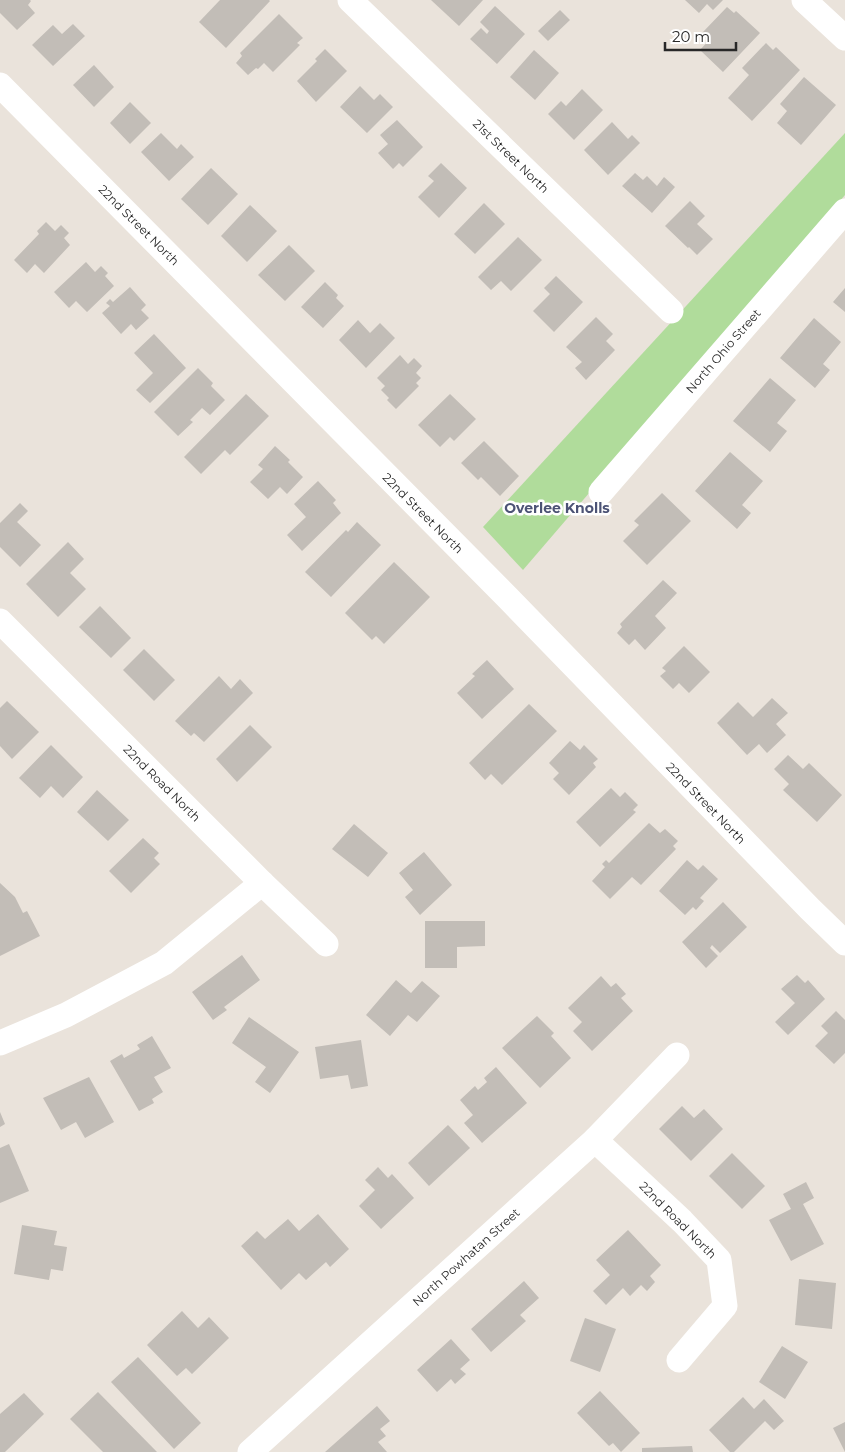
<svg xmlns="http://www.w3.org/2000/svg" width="845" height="1452" font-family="Montserrat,sans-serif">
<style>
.green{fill:#b0dc9b}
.building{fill:#c2bdb7}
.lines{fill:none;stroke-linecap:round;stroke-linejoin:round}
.street{stroke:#fff;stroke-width:25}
.labels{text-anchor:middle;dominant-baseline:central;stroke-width:5;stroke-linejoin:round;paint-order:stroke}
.street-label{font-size:12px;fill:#282828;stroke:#fff}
.neighbourhood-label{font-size:14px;font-weight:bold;fill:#4c5375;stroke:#fff}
</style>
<rect width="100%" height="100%" fill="#eae3db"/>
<path class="green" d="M845,133V195L523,570L483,527Z"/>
<g class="building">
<path d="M0,0H30L31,1L28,5L35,13L17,30L0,13Z"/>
<path d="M220,0H269L270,1L226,48L199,22Z"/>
<path d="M431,0H483L459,26Z"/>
<path d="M685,0H723L713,10L707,4L699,13Z"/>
<path d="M495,6L525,34L497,64L470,39L481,28L487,34L489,31L480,22Z"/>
<path d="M727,7L734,13L736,11L760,33L723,72L700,50L710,39L703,32Z"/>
<path d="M560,10L570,20L548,41L538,31Z"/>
<path d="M279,14L303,38L297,43L300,45L273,72L264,63L258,69L256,68L248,75L236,63L242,56L240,53Z"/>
<path d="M73,24L85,36L53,66L32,45L53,25L62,34Z"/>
<path d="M766,43L773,50L776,47L800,70L752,121L728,98L749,75L742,68Z"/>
<path d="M325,49L347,71L316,102L297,81L317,61L315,59Z"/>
<path d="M534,50L559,73L535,100L510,77Z"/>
<path d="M94,65L114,87L94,107L73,85Z"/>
<path d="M804,77L836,105L801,145L777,123L787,111L780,104Z"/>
<path d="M360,86L374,100L380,94L393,107L367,133L340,107Z"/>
<path d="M582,89L603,110L574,140L548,114L561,101L566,106Z"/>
<path d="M130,102L151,123L130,144L110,123Z"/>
<path d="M397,120L423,147L403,167L399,163L393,169L378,153L388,144L380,135Z"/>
<path d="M612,122L628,139L632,135L640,143L608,175L584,150Z"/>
<path d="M161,133L177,149L181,144L194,157L169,181L141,152Z"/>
<path d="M441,163L467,188L439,218L418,197L434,181L428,176Z"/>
<path d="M211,168L238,194L208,225L181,199Z"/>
<path d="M635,173L643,180L647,176L657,186L664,177L675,187L652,213L622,186Z"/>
<path d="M690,201L705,216L697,224L713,239L697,255L689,247L688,248L665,226Z"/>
<path d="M484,203L505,224L475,254L454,234Z"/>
<path d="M250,205L277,231L247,262L221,236Z"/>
<path d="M46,222L55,231L61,225L69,233L64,238L70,245L44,273L35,264L27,273L14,260L39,234L37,231Z"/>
<path d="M518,237L542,260L511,291L501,281L491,290L478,277Z"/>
<path d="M289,245L315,271L285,301L258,275Z"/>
<path d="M86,262L95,272L101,266L108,273L105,276L114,286L87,312L76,301L69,308L54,292Z"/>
<path d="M556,276L583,302L554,332L533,311L550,294L544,288Z"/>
<path d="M325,282L338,295L336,298L344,306L323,328L301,307Z"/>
<path d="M130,287L146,305L141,310L149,318L136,330L131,324L121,334L102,313L110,306L106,303L110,299L113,302Z"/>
<path d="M845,288V312L833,302Z"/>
<path d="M596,317L613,334L606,341L615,350L586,380L575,368L582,362L566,347Z"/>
<path d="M814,318L841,342L823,364L830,370L815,388L780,358Z"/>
<path d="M358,320L370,333L380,323L395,338L366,368L339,340Z"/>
<path d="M154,334L186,368L150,403L136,390L153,373L134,353Z"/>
<path d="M400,355L408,364L414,358L422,366L416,373L421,378L416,383L419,386L396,409L387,400L389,398L381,390L385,386L377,378Z"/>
<path d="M198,368L213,383L211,386L225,400L210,415L202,408L190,420L193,422L178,436L154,412Z"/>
<path d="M770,378L796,400L777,423L787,431L770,452L733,421Z"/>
<path d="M246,394L269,416L230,455L225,450L201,474L184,457Z"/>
<path d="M450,394L476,419L454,441L450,437L440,447L418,425Z"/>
<path d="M484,441L519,476L500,496L481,477L478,480L461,463Z"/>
<path d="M275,446L290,460L288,462L303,477L287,494L280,487L268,499L250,482L263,469L258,465Z"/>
<path d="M730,452L763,481L742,505L751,513L737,529L695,491Z"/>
<path d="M318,481L336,500L333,503L341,513L302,551L287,535L306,517L294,504Z"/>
<path d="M662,493L691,521L647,565L623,541L639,525L634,521Z"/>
<path d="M20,503L28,511L17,522L41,545L20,567L0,547V523Z"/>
<path d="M357,522L381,545L331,597L305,572L346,530L348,532Z"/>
<path d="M68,542L84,559L70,573L86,589L58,617L26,584Z"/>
<path d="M394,562L430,597L384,644L376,636L372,640L345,613Z"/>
<path d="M663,580L677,593L655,616L666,628L645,650L635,639L629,645L617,633L622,627L620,624Z"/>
<path d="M100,606L131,638L111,658L79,627Z"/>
<path d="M684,646L710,672L689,693L679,683L673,689L660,676L666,671L662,668Z"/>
<path d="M144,649L175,680L154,701L123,670Z"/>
<path d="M487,660L514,689L482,719L457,693L475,676L472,674Z"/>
<path d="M219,676L231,689L240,679L253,693L204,742L194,733L191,736L175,721Z"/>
<path d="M772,698L788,713L776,724L786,735L767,753L759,744L747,755L717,723L738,702L753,717Z"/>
<path d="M7,701L39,732L12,759L0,746V708Z"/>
<path d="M529,704L557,731L502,785L491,774L485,780L469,763Z"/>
<path d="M250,725L272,747L237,782L216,759Z"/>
<path d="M570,741L580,750L584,745L598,759L593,763L596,767L569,795L553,779L559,773L549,763Z"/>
<path d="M51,745L83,777L63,798L51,786L40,798L19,778Z"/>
<path d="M788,755L803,769L809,763L842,795L817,822L783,790L789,784L774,769Z"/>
<path d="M611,788L620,797L625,792L638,805L633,810L636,812L600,847L576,822Z"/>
<path d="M97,790L129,820L108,841L77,812Z"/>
<path d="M649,823L660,833L665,829L678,841L673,846L676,849L641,885L632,877L610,899L592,881L605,867L602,864L606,860L609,863Z"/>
<path d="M354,824L388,853L368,877L332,849Z"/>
<path d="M143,838L159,853L154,858L160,864L131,893L109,871Z"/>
<path d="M424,852L452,885L420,915L405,897L413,890L399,873Z"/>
<path d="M687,860L698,870L703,865L718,879L700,898L704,901L696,910L693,907L685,915L659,891Z"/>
<path d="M0,883L15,897L23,913L27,911L40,936L0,956Z"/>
<path d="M723,902L747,927L720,953L712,945L710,948L718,956L706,968L682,942Z"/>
<path d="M425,921H485V946L457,947V968H425Z"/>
<path d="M242,955L260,980L224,1007L227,1010L213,1020L192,992Z"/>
<path d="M797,975L805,983L808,980L825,999L788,1035L775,1022L795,1003L781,989Z"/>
<path d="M601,976L611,987L616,983L626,994L621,998L633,1011L592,1051L573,1031L582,1022L568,1008Z"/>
<path d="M396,980L411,993L422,981L440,996L417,1022L408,1015L390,1036L366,1015Z"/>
<path d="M836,1011L845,1020V1053L834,1064L815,1046L828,1033L821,1026Z"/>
<path d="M537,1016L554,1033L551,1036L571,1058L540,1088L502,1048Z"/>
<path d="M249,1017L299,1052L270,1093L255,1082L266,1067L232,1043Z"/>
<path d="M152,1036L171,1068L154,1077L163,1092L152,1099L154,1103L139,1111L110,1061L122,1054L124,1058L140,1049L137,1045Z"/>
<path d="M361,1040L368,1086L351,1089L348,1075L320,1079L315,1047Z"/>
<path d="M496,1067L527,1103L482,1143L464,1123L473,1115L460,1100L475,1086L478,1090L487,1082L484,1078Z"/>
<path d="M89,1077L114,1122L85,1138L76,1122L61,1130L43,1098Z"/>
<path d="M682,1106L694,1118L704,1109L723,1129L691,1161L659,1129Z"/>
<path d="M0,1112L5,1124L0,1127Z"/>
<path d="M448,1125L470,1148L429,1186L408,1163Z"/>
<path d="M9,1144L29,1191L0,1203V1148Z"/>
<path d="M732,1153L765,1186L742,1209L709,1176Z"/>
<path d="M378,1167L388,1178L392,1174L414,1198L381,1229L359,1206L375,1190L365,1180Z"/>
<path d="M806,1182L814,1198L803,1204L824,1244L791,1261L769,1220L791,1209L783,1194Z"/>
<path d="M318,1214L349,1249L330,1267L326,1262L306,1280L299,1273L281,1290L241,1246L257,1231L265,1239L288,1219L299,1231Z"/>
<path d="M22,1225L57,1231L54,1245L67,1247L63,1271L51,1269L49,1280L14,1274Z"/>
<path d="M628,1230L661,1265L650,1276L655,1282L647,1291L641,1285L630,1296L623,1288L606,1305L593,1291L610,1275L596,1260Z"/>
<path d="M799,1279L836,1283L832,1329L795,1325Z"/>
<path d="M524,1281L539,1298L520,1315L526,1321L491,1352L471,1329Z"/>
<path d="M182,1311L198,1328L209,1317L229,1338L192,1374L186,1368L177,1376L147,1345Z"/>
<path d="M585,1318L616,1329L600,1372L570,1361Z"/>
<path d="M451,1339L470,1360L460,1369L466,1374L455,1384L451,1379L437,1392L417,1370Z"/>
<path d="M782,1346L808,1362L785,1399L759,1382Z"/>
<path d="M138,1357L201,1423L174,1449L111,1382Z"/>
<path d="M600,1391L640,1433L621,1452L613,1443L609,1446L577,1413Z"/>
<path d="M98,1392L157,1452H103L70,1419Z"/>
<path d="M24,1393L44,1414L5,1452H0V1414Z"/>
<path d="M743,1397L754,1409L764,1399L784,1421L774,1430L765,1421L734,1452H730L709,1430Z"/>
<path d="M377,1406L390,1421L380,1429L386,1436L378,1442L387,1452H325Z"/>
<path d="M845,1422V1452L833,1428Z"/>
<path d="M692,1446L693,1452H642V1448Z"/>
</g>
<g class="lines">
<g class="street">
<path d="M350,0L671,311"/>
<path d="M804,0L845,38"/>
<path d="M0,85L508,598L810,909L845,943"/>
<path d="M601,492L845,211"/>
<path d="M0,621L262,883L326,944"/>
<path d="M0,1043L66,1015L164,963L262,883"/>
<path d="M595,1140L682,1221L719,1260L725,1306L679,1360"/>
<path d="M250,1452L595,1140L677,1055"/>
</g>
</g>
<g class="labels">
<g class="street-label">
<text transform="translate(511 156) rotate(44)">21st Street North</text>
<text transform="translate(139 225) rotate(45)">22nd Street North</text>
<text transform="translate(723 351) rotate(-49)">North Ohio Street</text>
<text transform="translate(423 513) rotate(45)">22nd Street North</text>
<text transform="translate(162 783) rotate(45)">22nd Road North</text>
<text transform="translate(706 803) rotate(46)">22nd Street North</text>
<text transform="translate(678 1220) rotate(45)">22nd Road North</text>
<text transform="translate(466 1257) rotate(-42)">North Powhatan Street</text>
</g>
<g class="neighbourhood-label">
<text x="557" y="508">Overlee Knolls</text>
</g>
</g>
<path d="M665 42v8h71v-8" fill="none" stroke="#282828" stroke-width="2.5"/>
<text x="672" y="42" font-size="15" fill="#282828" stroke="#ffffff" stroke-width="4" paint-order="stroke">20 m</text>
</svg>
